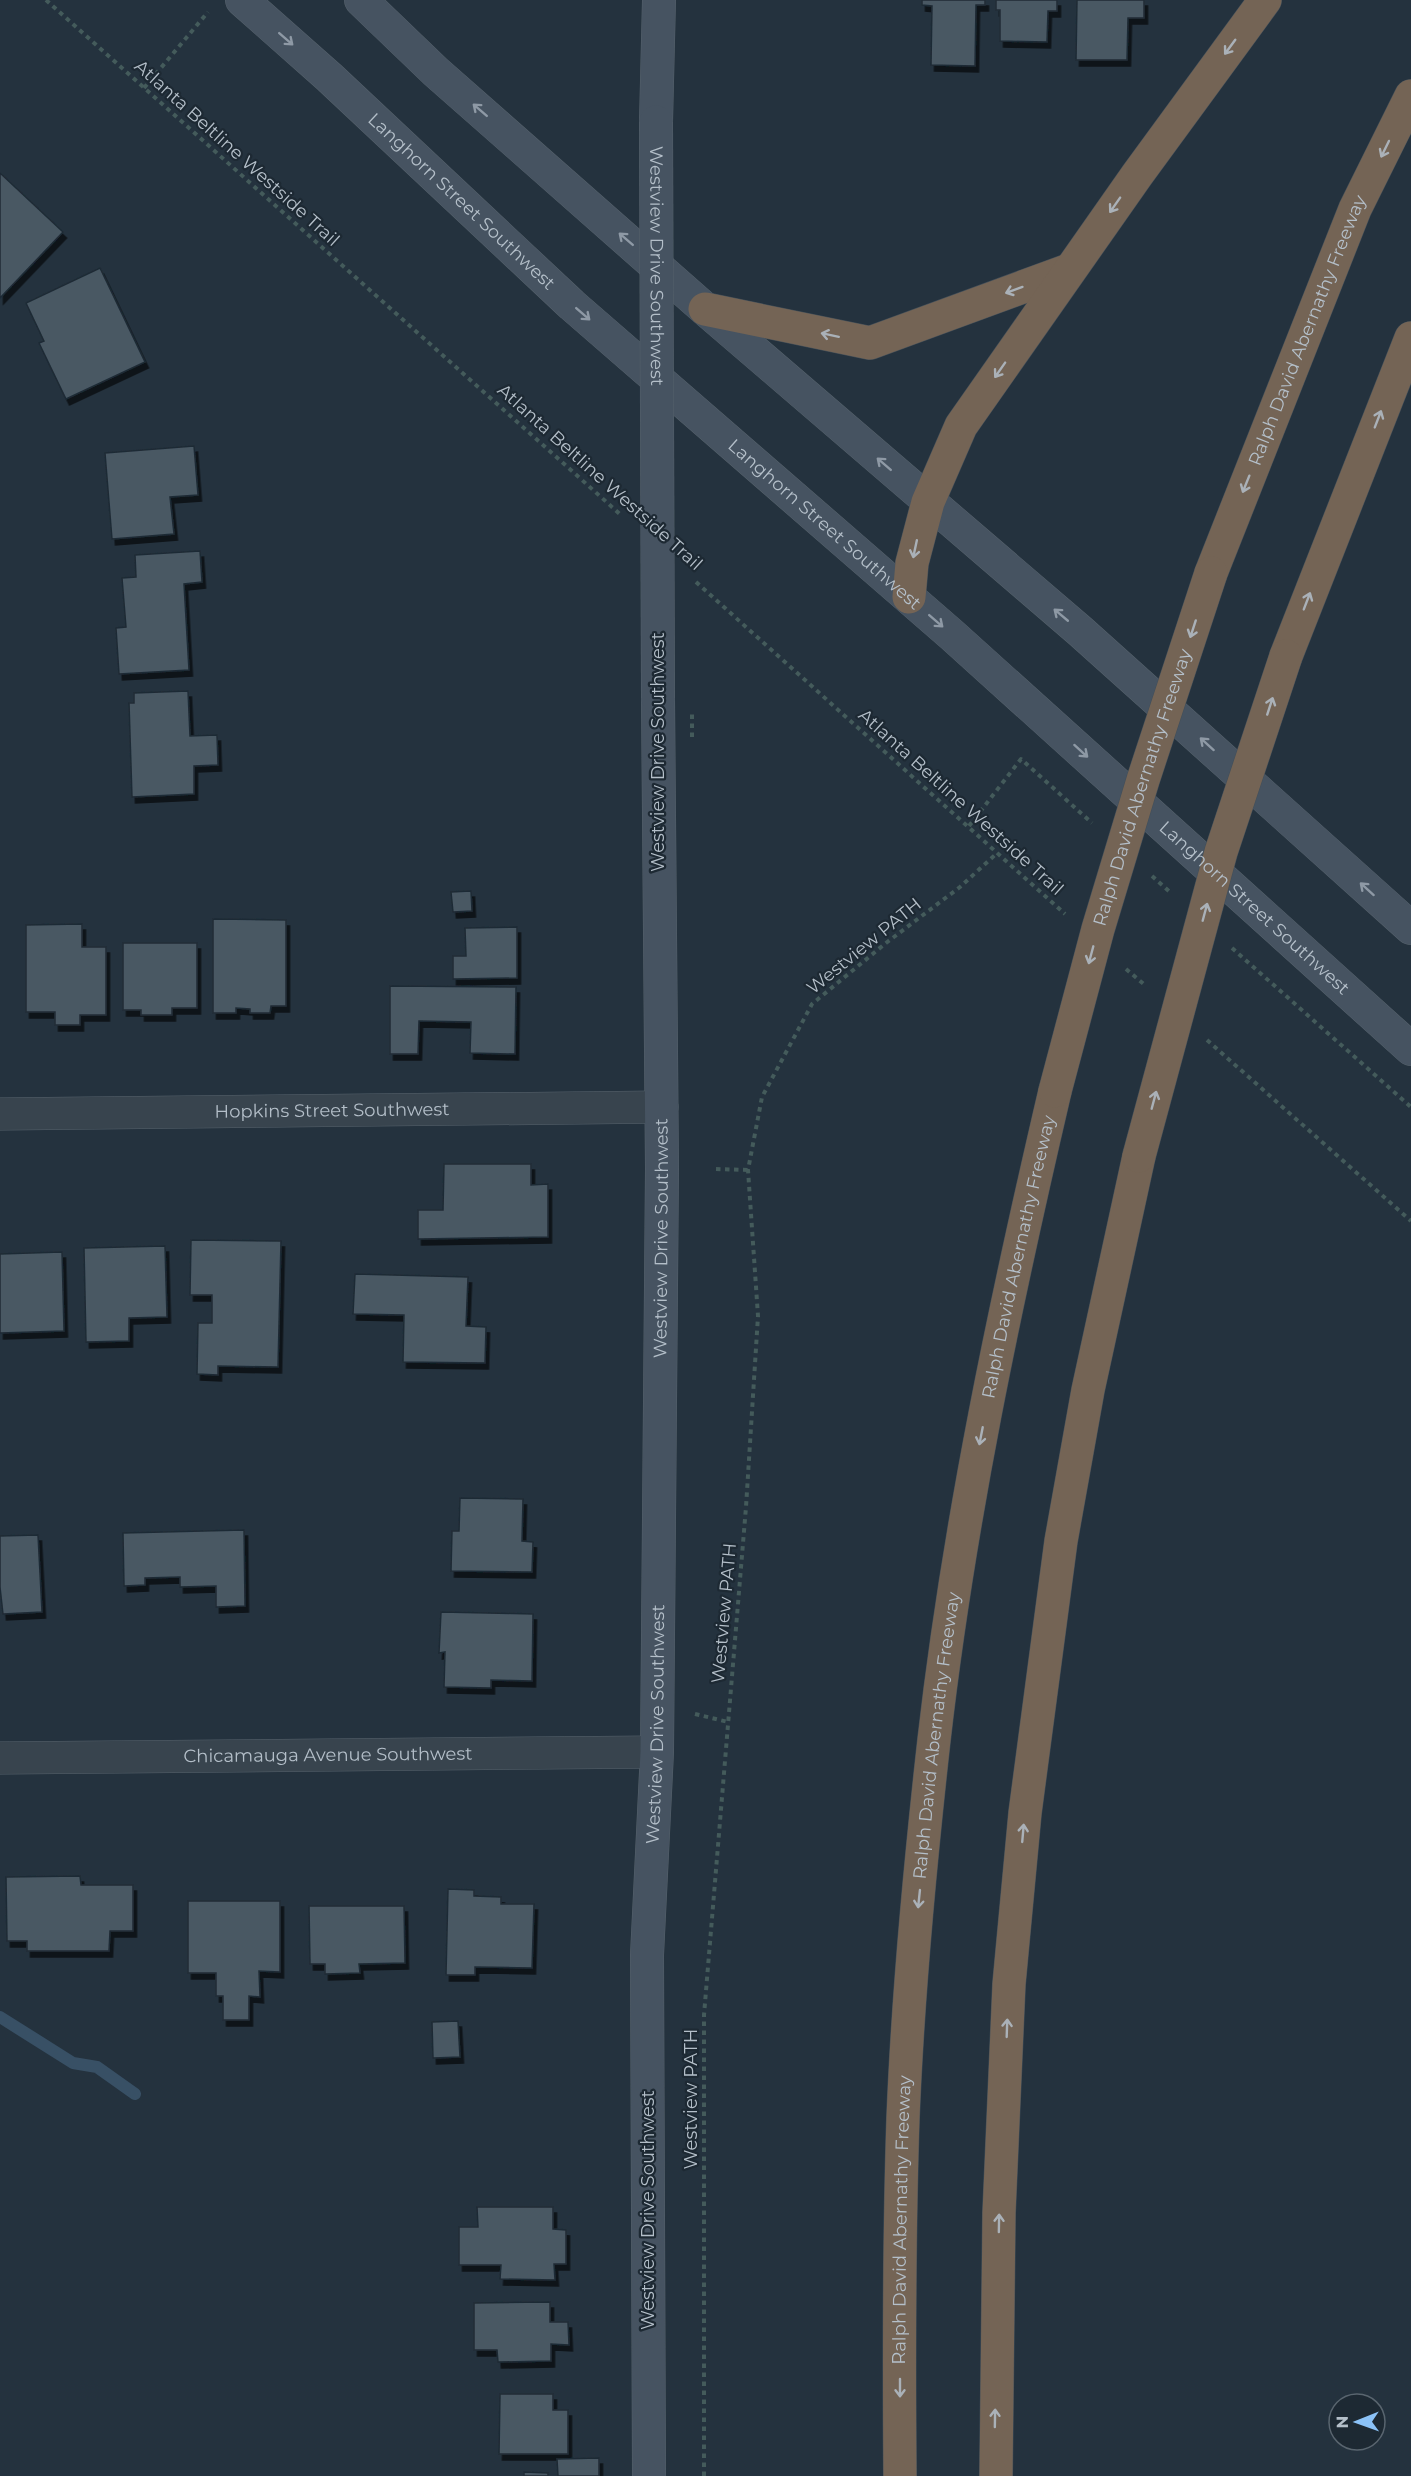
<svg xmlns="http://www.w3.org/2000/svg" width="1411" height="2476" font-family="Montserrat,sans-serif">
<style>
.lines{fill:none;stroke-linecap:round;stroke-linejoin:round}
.stream{stroke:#385065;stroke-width:12}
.building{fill:#485864;stroke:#1f2b35;stroke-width:1.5;filter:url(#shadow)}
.street-casing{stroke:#56626c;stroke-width:33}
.secondary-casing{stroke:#56626c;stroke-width:34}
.highway-casing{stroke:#434f59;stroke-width:34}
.path{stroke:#445b5b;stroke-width:4;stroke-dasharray:4.5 4.5;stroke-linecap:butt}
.street{stroke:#38444e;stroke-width:32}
.secondary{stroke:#465361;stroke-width:33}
.highway{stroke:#746455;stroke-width:33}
.secondary-bridge-casing{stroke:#56626c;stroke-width:34;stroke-linecap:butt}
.highway-bridge-casing{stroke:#434f59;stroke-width:34;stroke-linecap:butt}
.path-bridge{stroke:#445b5b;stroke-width:4;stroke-dasharray:4.5 4.5;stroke-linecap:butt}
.secondary-bridge{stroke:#465361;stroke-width:33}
.highway-bridge{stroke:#746455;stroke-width:33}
.oneway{stroke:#8e99a5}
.oneway2{stroke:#aab1b8}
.labels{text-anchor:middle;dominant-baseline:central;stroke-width:4.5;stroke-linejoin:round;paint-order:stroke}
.street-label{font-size:18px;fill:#b4bfc9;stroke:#1d2933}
</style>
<defs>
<filter id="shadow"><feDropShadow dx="3.5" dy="6" stdDeviation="0" flood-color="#0009"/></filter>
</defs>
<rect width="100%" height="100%" fill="#24323e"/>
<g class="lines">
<path class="stream" d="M0,2017L73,2063L97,2067L135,2094"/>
</g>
<g class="building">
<path d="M922,0H985V5H976L975,66L931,65L932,6L922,5Z"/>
<path d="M996,0H1057V11H1048L1047,42L1000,41V10H996Z"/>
<path d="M1077,0H1144V18H1128L1127,60H1076Z"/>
<path d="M0,173L63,232L0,298Z"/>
<path d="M100,268L145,362L66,399L39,343L44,341L26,303Z"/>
<path d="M194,446L198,495L170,497L174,534L112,539L105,453Z"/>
<path d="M200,551L202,582L184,584L189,670L119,674L116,628L126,627L122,578L136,577L135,555Z"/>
<path d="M188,691L190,736L217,735L218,765L194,766V794L132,797L129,703H134V693Z"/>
<path d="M471,891L472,911L453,912L451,892Z"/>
<path d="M213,919L286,920V1006H271L270,1013H250V1009L236,1008V1013H213Z"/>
<path d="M82,924V947H106V1015H80V1025H55V1012H26V925Z"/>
<path d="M517,927V978L453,979V956H466L465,928Z"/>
<path d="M123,943H197V1008H172V1015H141V1010H123Z"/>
<path d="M390,986L516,987L515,1054L470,1053L471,1022L419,1021L418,1054H390Z"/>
<path d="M444,1164H531V1185L548,1184V1237L418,1239V1210H443Z"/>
<path d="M191,1240L281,1241L278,1367L218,1366V1375L197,1374L198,1323H212V1295H190Z"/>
<path d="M165,1246L167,1317L129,1318V1341L86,1342L84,1248Z"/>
<path d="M62,1252L64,1331L0,1333V1254Z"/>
<path d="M355,1274L468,1277L466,1326L486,1327L485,1363L403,1362L404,1315L353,1314Z"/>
<path d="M460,1498L523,1499L522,1541L533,1542L532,1572L451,1571L452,1531H459Z"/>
<path d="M244,1530L245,1606L216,1607V1586L180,1587V1577L145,1578V1585L124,1586L123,1533Z"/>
<path d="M38,1535L42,1612L3,1614L0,1587V1536Z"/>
<path d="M441,1612L533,1614L532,1681L491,1680V1688L444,1687L445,1652L439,1653Z"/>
<path d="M80,1876L81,1885H133V1931H110L109,1951H27V1941H7L6,1877Z"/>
<path d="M448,1889L474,1890V1896L501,1897V1904H534L532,1968L475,1967V1975H446Z"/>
<path d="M188,1901H280V1972L259,1971L260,1997L249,1996V2020H223V1996H216V1973H188Z"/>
<path d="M309,1906H404L405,1963L359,1964L360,1973L325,1974V1964H310Z"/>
<path d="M458,2021L460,2057L433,2058L432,2022Z"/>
<path d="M477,2207H553V2229L566,2230V2264H554L555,2280L500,2279L501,2265H459V2227H478Z"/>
<path d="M550,2302V2322H568L569,2345L551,2344V2361L498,2362L497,2350H474V2303Z"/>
<path d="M500,2394H553V2410H568V2454H499Z"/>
<path d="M599,2458V2476H558L557,2459Z"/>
<path d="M524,2472L548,2473V2476H524Z"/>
</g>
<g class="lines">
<g class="street-casing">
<g id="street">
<path id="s1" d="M0,1114L662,1107"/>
<path id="s2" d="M0,1758L657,1752"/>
</g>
</g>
<g class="secondary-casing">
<g id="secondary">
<path id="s3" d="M242,0L329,77L572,305L952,635L1411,1049"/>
<path d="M361,0L436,72L705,309L1080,631L1411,928"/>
<path d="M656,122L659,0"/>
<path id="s4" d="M649,2476L647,1955L657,1752L662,1169L658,698"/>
</g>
</g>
<g class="highway-casing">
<g id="highway">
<path d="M705,309L870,343L1069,270"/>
<path id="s5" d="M1211,573L1355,209L1411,96"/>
<path d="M909,597L912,563L928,502L961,426L1137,175L1265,0"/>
<path d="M1286,656L1411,338"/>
<path id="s6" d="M900,2476C899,2357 899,2237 903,2118C908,1992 920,1865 934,1740C959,1521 1005,1305 1055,1091"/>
<path d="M996,2476L999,2213L1009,1984L1025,1813L1061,1541L1088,1390L1139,1156"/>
</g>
</g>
<g class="path">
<path d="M46,0L621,515"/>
<path d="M144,88L208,12"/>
<path d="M696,582L1065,914"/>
<path d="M969,826L1021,759L1092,823"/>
<path d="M1152,876L1171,893"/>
<path d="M1232,948L1411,1107"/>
<path d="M1126,969L1146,986"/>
<path d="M1207,1040L1411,1221"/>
<path d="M716,1169L748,1170"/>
<path d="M695,1714L728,1722"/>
<path d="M704,2476V2015L746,1507L758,1316L748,1170L762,1097L812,1004L886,943L960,887L996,854"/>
</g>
<use href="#street" class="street"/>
<use href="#secondary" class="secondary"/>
<use href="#highway" class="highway"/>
<g class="secondary-bridge-casing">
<g id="secondary-bridge">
<path id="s7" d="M656,122L658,698"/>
</g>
</g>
<g class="highway-bridge-casing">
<g id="highway-bridge">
<path id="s8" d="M1055,1091L1098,929L1143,780L1211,573"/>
<path d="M1139,1156L1221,852L1286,656"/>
</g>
</g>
<path class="path-bridge" d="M692,737V714"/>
<use href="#secondary-bridge" class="secondary-bridge"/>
<use href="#highway-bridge" class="highway-bridge"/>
</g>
<defs><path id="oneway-shaft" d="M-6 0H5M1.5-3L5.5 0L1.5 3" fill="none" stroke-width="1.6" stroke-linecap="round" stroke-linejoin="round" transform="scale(1.5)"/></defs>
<g class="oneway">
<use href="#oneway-shaft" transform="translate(286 39) rotate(41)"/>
<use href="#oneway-shaft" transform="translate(480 110) rotate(-139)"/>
<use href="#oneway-shaft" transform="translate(626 239) rotate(-139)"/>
<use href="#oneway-shaft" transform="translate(583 314) rotate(41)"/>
<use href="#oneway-shaft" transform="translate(884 464) rotate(-139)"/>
<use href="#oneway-shaft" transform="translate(1061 615) rotate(-140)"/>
<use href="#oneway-shaft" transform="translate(936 621) rotate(41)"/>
<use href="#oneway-shaft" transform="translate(1207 744) rotate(-138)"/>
<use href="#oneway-shaft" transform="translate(1081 751) rotate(42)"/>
<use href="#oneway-shaft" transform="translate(1367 889) rotate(-138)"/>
</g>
<g class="oneway2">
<use href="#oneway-shaft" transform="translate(1230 47) rotate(126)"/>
<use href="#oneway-shaft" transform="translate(1385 149) rotate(116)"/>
<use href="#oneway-shaft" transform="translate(1115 205) rotate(125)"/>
<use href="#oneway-shaft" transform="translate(1014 290) rotate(160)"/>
<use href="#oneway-shaft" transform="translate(830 335) rotate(-168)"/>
<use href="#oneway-shaft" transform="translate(1000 370) rotate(125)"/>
<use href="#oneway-shaft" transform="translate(1378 419) rotate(-69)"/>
<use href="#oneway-shaft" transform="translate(1246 484) rotate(112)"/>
<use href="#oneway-shaft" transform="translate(915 549) rotate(102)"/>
<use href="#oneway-shaft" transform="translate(1307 601) rotate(-69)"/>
<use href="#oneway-shaft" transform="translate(1193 629) rotate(108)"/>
<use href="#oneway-shaft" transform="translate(1270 706) rotate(-72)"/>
<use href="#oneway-shaft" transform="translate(1205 912) rotate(-75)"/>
<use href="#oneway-shaft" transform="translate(1091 955) rotate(105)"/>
<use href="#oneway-shaft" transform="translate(1154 1100) rotate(-75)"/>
<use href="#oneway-shaft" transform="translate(981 1436) rotate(101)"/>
<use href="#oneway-shaft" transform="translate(1023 1833) rotate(-85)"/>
<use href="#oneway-shaft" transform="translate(919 1899) rotate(96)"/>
<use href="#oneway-shaft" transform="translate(1007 2028) rotate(-88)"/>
<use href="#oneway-shaft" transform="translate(999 2223) rotate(-89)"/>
<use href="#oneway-shaft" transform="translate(900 2388) rotate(90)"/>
<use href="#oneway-shaft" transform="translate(995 2418) rotate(-89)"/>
</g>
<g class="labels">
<g class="street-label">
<text transform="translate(237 153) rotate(42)">Atlanta Beltline Westside Trail</text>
<text stroke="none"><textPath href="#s3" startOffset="298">Langhorn Street Southwest</textPath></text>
<text stroke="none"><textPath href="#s7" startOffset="144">Westview Drive Southwest</textPath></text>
<text stroke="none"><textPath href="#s5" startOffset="261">Ralph David Abernathy Freeway</textPath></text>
<text transform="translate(600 477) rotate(42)">Atlanta Beltline Westside Trail</text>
<text stroke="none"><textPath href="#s3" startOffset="784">Langhorn Street Southwest</textPath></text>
<text transform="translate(658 752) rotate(-90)">Westview Drive Southwest</text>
<text stroke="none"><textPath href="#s8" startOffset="316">Ralph David Abernathy Freeway</textPath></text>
<text transform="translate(961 802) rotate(42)">Atlanta Beltline Westside Trail</text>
<text stroke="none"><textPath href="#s3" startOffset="1360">Langhorn Street Southwest</textPath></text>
<text transform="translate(864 946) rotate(-39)">Westview PATH</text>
<text stroke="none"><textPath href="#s1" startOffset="332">Hopkins Street Southwest</textPath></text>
<text stroke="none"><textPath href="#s4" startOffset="1238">Westview Drive Southwest</textPath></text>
<text stroke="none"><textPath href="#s6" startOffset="1228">Ralph David Abernathy Freeway</textPath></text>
<text transform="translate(724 1613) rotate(-85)">Westview PATH</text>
<text stroke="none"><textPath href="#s4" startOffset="752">Westview Drive Southwest</textPath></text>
<text stroke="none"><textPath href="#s6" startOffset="742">Ralph David Abernathy Freeway</textPath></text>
<text stroke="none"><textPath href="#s2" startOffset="328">Chicamauga Avenue Southwest</textPath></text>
<text transform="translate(691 2099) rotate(-90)">Westview PATH</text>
<text transform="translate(648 2210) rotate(-90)">Westview Drive Southwest</text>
<text stroke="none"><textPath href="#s6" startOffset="256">Ralph David Abernathy Freeway</textPath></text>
</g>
</g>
<g transform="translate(1357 2422) rotate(269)"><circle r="28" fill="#1d2933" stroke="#59656f" stroke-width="1.5"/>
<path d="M0-4.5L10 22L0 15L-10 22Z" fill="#8bc2f7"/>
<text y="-9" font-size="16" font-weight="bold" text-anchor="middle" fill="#b4bfc9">N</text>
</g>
</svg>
